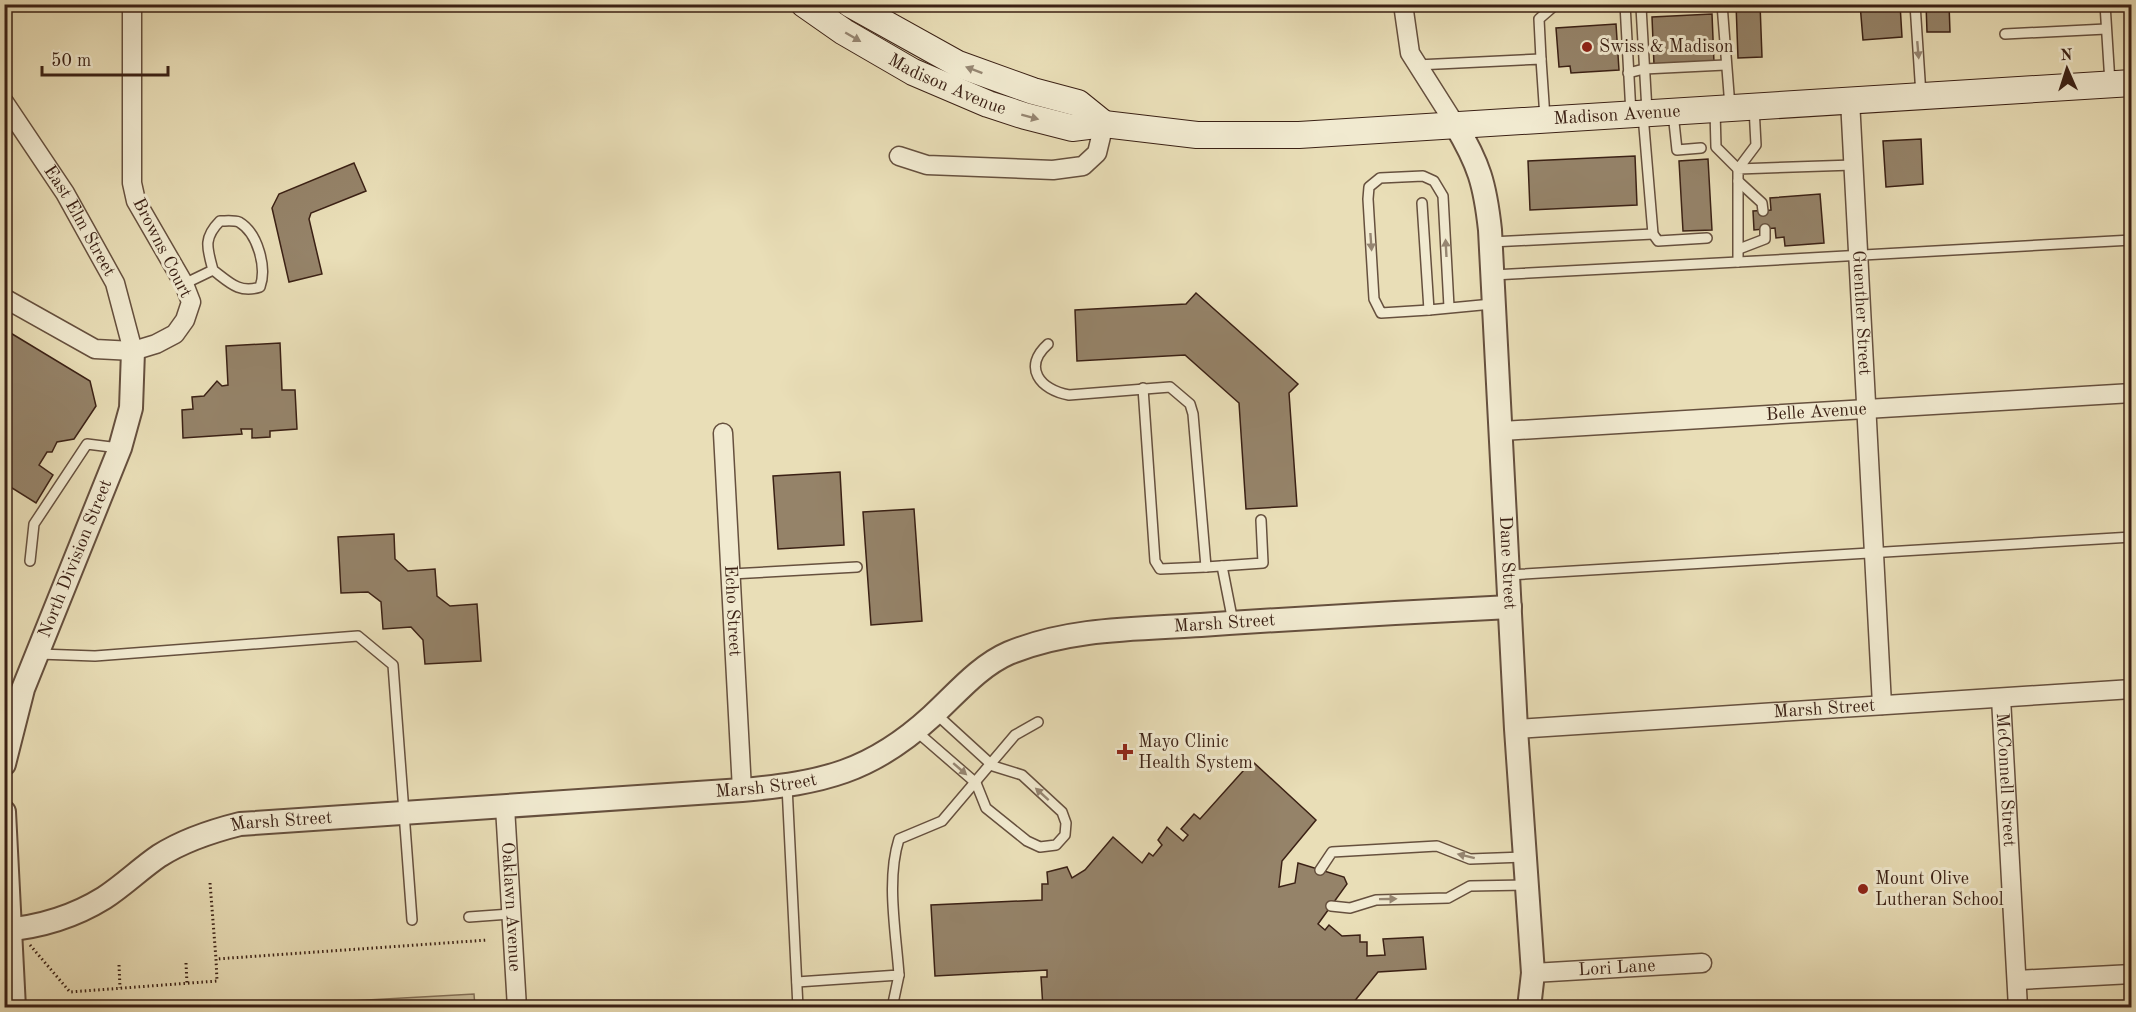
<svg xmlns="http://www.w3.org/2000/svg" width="2136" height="1012" font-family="'Old Standard TT',serif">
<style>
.green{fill:#cbbe9b;stroke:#837058;stroke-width:1.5}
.building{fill:#958369;stroke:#3b2115;stroke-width:1.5}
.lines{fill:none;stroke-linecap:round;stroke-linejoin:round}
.service-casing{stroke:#66503e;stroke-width:12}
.minor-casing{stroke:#66503e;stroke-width:21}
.tertiary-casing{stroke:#66503e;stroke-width:26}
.secondary-casing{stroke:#3b2115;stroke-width:28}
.path{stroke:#3b2115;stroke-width:3;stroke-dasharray:1.5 3;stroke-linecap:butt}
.service{stroke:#f1ead0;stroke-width:9}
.minor{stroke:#f1ead0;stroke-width:18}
.tertiary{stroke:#f1ead0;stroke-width:22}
.secondary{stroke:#f1ead0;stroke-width:26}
.oneway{fill:#968672}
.poi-dot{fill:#8f2418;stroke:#f1ead0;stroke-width:2}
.labels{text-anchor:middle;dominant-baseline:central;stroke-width:6;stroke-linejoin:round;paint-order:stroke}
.poi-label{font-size:18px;fill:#3b2115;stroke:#f1ead0;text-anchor:start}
.street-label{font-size:18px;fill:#3b2115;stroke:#f1ead0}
</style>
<rect width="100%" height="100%" fill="#e9deb7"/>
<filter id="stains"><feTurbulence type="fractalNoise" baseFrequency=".00333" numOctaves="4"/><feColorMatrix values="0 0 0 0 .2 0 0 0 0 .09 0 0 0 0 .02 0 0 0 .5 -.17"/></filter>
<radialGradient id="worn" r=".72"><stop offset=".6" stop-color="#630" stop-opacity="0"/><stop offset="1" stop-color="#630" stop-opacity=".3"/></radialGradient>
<path class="green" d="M474,994L475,1007H278V1005Z"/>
<g class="building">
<path d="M1736,4H1760L1762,57L1738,58Z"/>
<path d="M1860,4H1900L1902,37L1863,40Z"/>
<path d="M1926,4H1949L1950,32H1927Z"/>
<path d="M1994,4H2090V5L1994,10Z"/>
<path d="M1712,14L1714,63L1654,65L1652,17Z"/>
<path d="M1616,24L1619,70L1571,73L1570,66L1559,67L1556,28Z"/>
<path d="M1921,139L1923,184L1886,187L1883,141Z"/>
<path d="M1635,156L1637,205L1530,210L1528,161Z"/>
<path d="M1708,159L1712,230L1683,231L1679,161Z"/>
<path d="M354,163L366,191L311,213L309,219L322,274L289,282L272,208L279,194Z"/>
<path d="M1820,194L1824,243L1785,246L1784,237L1776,238L1775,228L1754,230L1753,211L1771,210L1770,198Z"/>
<path d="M1196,293L1298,384L1289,393L1297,506L1246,509L1239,403L1185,355L1077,361L1075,310L1186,304Z"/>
<path d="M4,329L90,381L96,406L74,439L57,442L52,452H47L39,465L53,475L36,503L9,486L4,493Z"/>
<path d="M280,343L282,390H295L297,429L270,431V437L252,438V429H241L242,434L183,438L182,410L193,409L192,397L204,396L217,381L222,386L228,385L226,346Z"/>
<path d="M840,472L844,545L778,549L773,476Z"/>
<path d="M914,509L922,621L871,625L863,512Z"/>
<path d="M394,534L395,559L408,571L435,569L437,596L450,606L477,604L481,661L425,664L423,640L411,627L383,629L381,602L368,592L341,593L338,537Z"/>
<path d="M1252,761L1316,820L1282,861L1279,887L1295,883L1298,863L1344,877L1347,884L1318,924L1325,930L1329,925L1342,936L1360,935V942H1367V956L1385,955L1383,939L1423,937L1426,969L1378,972L1349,1008H1043L1041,977H1047V970L935,976L931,905L1042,900V884H1048L1047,872L1067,867L1072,878L1085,870L1113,837L1142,863L1149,853L1153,856L1162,845L1158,840L1167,827L1183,841L1188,835L1181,829L1194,814L1200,819Z"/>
</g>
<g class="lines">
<g class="service-casing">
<g id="service">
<path d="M1625,4L1631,114"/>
<path d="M1722,4L1730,107"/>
<path d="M1915,4L1921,95"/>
<path d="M2105,4L2110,83"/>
<path d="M2005,34L2106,29"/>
<path d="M1541,59L1539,19L1554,6L1594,4"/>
<path d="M1417,65L1541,59L1545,118"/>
<path d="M1628,73L1644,69L1725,65"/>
<path d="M1647,111L1641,7L1700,4"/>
<path d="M1715,111L1716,147L1738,169L1756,145L1754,107"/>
<path d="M1673,113L1677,150L1701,148"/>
<path d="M1643,115L1653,234L1658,241L1707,238"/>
<path d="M1853,165L1738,169V262L2132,240"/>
<path d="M1738,181L1762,203L1763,211"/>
<path d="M1422,203L1429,310L1492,304"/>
<path d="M1491,242L1653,234"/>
<path d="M1739,249L1765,239V229"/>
<path d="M1493,275L1738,262"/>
<path d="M184,284L213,270C229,282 239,294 260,287C267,268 258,233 239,222C234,220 226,221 220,221C203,238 207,248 213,270"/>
<path d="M1429,310L1381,313L1374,299L1368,199L1369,187L1380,178L1423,176L1434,181L1443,196L1449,307"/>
<path d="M1048,344C1022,367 1040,390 1069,395L1170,387L1190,404L1193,414L1206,567L1263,563L1261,520"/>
<path d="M1143,388L1155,561L1160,569L1206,567"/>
<path d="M30,561L34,524L87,444L119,448"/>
<path d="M1222,566L1233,622"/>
<path d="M731,574L857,567"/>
<path d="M1509,575L2132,537"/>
<path d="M39,654L95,656L358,636L393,665L412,920"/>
<path d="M916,731L976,783L986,808L1027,841L1040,847L1056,845L1065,835L1066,823L1062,812L1022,775L993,766L935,713"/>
<path d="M787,786L798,1008"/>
<path d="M1320,870L1332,852L1437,846L1470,859L1524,857"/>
<path d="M1331,906L1350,908L1376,900L1448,898L1470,886L1526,885"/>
<path d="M469,917L511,914"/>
<path d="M797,982L899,975C896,932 886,880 899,839L942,821L1015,735L1038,722"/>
<path d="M892,1008L899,975"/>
</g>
</g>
<g class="minor-casing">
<g id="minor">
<path d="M1403,4L1410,53L1455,124"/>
<path id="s1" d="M1850,100L1882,705"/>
<path id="s2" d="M4,102L65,193L115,283L133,351"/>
<path d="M899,156L927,165L1053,170L1083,166L1097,153L1104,124"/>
<path d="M4,298L95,349L133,351L156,344L175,334L185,320L191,302L184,284L136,201L132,183V4"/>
<path id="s3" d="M1502,431L2132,393"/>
<path id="s4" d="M723,433L742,790"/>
<path id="s5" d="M2001,698L2018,1008"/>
<path id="s6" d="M1516,729L2132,689"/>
<path id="s7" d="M505,807L517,1008"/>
<path id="s8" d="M1533,973L1702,963"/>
<path d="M2017,980L2132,974"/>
</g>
</g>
<g class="tertiary-casing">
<g id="tertiary">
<path id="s9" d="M1455,124C1479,164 1485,184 1490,230L1516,729L1533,973L1529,1008"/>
<path id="s10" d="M4,764L23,689L120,448L131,408L133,351"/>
<path d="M4,812L14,1008"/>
<path id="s11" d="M4,930C39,927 75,916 104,898C124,885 140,869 159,856C184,840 212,831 240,824L742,790C822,783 871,772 932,716C956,694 979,666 1009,653C1069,628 1137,629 1201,625C1304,618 1407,612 1510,607"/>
</g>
</g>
<g class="secondary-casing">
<g id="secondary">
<path id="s12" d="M804,4L844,32L913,72L988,104L1025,116L1072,128L1104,124L1197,135H1299L2132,83"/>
<path d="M850,4L958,64L1033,91L1078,103L1104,124"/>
</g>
</g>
<g class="path">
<path d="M210,883L216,959"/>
<path d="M30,945L70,992L217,981L216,959L488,940"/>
<path d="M186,963L187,984"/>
<path d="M119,965L120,988"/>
</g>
<use href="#service" class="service"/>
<use href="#minor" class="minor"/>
<use href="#tertiary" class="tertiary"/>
<use href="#secondary" class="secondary"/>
</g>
<defs><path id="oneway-solid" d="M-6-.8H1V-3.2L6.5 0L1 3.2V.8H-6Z" transform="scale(1.5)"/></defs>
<g class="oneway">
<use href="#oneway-solid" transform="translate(853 37) rotate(30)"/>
<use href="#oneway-solid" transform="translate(1918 50) rotate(85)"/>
<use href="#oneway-solid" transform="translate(974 70) rotate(-159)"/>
<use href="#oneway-solid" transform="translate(1030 117) rotate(15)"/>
<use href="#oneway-solid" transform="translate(1371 242) rotate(86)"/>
<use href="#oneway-solid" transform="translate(1446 248) rotate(-93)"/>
<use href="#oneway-solid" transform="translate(960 769) rotate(41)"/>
<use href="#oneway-solid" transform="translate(1042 794) rotate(-138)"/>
<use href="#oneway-solid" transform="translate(1466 856) rotate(-166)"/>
<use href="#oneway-solid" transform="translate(1388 899) rotate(-1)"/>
</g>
<g class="poi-dot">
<circle cx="1587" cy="47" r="6"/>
<path d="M1122 743h6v6h6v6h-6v6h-6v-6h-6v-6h6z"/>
<circle cx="1863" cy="889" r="6"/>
</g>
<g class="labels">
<g class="poi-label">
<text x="1599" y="47">Swiss &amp; Madison</text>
<text x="1138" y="742">Mayo Clinic<tspan x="1138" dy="21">Health System</tspan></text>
<text x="1875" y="879">Mount Olive<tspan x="1875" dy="21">Lutheran School</tspan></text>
</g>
<g class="street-label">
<text stroke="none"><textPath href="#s12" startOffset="165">Madison Avenue</textPath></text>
<text stroke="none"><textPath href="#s12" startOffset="844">Madison Avenue</textPath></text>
<text stroke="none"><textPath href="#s2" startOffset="141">East Elm Street</textPath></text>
<text transform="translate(162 248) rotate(63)">Browns Court</text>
<text stroke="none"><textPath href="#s1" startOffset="213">Guenther Street</textPath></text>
<text stroke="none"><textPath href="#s3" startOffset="315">Belle Avenue</textPath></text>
<text stroke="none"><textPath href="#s10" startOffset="218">North Division Street</textPath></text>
<text stroke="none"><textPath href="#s9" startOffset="446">Dane Street</textPath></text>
<text stroke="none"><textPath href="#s4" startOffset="178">Echo Street</textPath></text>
<text stroke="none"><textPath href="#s11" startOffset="1293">Marsh Street</textPath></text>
<text stroke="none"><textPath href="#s6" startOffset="309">Marsh Street</textPath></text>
<text stroke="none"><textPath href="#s5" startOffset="82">McConnell Street</textPath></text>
<text stroke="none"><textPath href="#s11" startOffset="790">Marsh Street</textPath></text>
<text stroke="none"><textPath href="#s11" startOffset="304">Marsh Street</textPath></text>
<text stroke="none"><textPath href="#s7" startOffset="100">Oaklawn Avenue</textPath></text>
<text stroke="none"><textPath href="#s8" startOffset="84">Lori Lane</textPath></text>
</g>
</g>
<rect width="2136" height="1012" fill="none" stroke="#e9deb7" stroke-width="24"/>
<rect x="6" y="6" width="2124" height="1000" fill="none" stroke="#3b2115" stroke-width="3"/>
<rect x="12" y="12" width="2112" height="988" fill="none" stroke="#3b2115" stroke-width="1.5"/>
<g transform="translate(2067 69) rotate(357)" stroke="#f1ead0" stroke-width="4.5" paint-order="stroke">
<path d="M0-4.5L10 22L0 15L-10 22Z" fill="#3b2115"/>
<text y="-9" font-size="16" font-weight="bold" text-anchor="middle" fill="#3b2115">N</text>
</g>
<path d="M42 66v9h126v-9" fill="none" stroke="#3b2115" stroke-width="3"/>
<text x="51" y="66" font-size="18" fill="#3b2115" stroke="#f1ead0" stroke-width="4.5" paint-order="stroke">50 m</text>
<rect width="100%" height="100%" filter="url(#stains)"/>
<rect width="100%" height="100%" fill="url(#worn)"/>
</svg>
